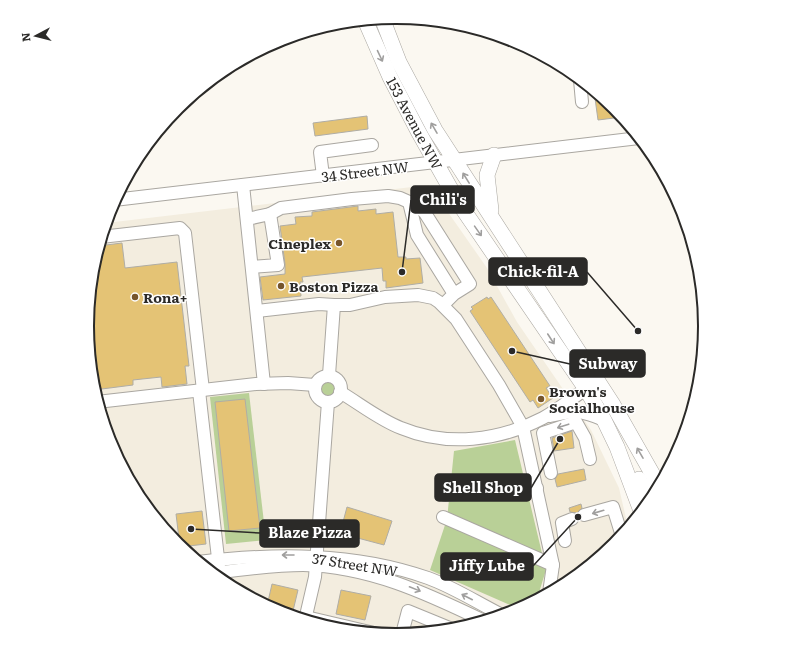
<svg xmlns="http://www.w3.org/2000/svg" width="791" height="652" font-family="Literata,serif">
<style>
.built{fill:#f3eddf}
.green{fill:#b9d097}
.building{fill:#e4c375;stroke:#afada6}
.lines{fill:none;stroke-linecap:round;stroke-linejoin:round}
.minor-casing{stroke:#aaa7a1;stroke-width:14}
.major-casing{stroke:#aaa7a1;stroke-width:16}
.minor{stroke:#fff;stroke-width:12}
.major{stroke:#fff;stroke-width:15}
.oneway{stroke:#a09f9e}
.poi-dot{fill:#76552b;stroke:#fff;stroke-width:1.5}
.labels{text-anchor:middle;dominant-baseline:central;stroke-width:3;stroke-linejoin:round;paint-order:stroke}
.street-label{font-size:14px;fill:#2b2a28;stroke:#fff}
.poi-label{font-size:14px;font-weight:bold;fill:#2b2a28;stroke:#fff;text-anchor:start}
.rim{fill:none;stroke:#2b2a28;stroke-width:2}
.leader{fill:none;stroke:#2b2a28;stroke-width:1.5}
.callout-dot{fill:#2b2a28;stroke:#fff;stroke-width:1.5}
.callout{fill:#2b2a28;stroke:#2b2a28;stroke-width:1.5}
.callout-label{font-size:15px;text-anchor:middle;font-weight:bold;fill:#fff}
</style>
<rect width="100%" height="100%" fill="#fbf8f1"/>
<path class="built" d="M429,185L487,268L517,322L591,430L619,488L628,527L614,545L567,583L514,612L456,629L395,635L335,629L277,611L224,583L177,544L138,497L110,444L92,386L87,326L92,265L106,223Z"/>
<g class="green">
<circle cx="328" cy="389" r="8"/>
<path d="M249,393L266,540L226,544L210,397Z"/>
<path d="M515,440L546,570L537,599L519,609L430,570L447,519L454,451Z"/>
</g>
<g class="building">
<path d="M594,91L614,108L622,117L598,120Z"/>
<path d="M367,116L368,129L315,136L313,123Z"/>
<path d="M358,206V211L376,209V214L393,212L398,257H406V259L420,258L423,283L386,288V281H383L382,268L302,277L303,282H300L301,296L263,300L260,277L285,274V264L280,226L296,224L295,217L312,216V212Z"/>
<path d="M122,243L125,268L177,262L189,366H185L187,384L162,387L161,377L133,380V385L94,390L86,326L92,265L98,246Z"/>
<path d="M487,297L488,299L491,297L550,386L546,388L553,398L538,408L533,400L530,402L470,311L473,309L471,307Z"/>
<path d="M245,399L260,528L229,531L215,402Z"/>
<path d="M572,431L574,448L554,451L552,438Z"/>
<path d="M584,469L586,480L557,487L555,479L558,474Z"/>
<path d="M581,504L582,508L577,513L570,512L569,508Z"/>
<path d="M347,507L392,521L384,545L335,532L338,521L343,522Z"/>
<path d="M202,511L206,544L180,547L176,514Z"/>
<path d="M272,584L298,590L292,615L277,611L267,606Z"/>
<path d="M341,590L371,596L365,620L336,614Z"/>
</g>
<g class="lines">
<g class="minor-casing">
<g id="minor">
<path d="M580,80L582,102"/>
<path d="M323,176L320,152L372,145"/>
<path d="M243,185L264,384"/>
<path d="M114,200L639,138"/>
<path d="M270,214L281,208L352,199L388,196L400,198L409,202"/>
<path d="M247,219L270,214L278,265L252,267"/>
<path d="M101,237L180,228L185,233L203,390"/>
<path d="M443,305L454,294L470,284L425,213L418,206L409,202L417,235L454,294"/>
<path d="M257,311L319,304L334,305"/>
<path d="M329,375L334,305H350L385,297L418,295L433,298L439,302L456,319L499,385L523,427L553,565L549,593"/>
<circle cx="328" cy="389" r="13"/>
<path d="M199,391L219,567"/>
<path d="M340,392C360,404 380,420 401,428C447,447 499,441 543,418C558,410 572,398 586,389L594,394"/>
<path d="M97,402L256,384L288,383L315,385"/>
<path d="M550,416C575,410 581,410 604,420"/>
<path d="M551,473L543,433L576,422L585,438L590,459"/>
<path d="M445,495L537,488"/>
<path d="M584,515L613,507L621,533"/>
<path d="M443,517L553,565"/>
<path d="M565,541L562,523L572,519"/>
<path d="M198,562C275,553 354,552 428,578C453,587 478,603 502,615"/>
<path d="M212,573C242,570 272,565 303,565C368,566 426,593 484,621"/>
<path d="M306,617L374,633"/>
<path d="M305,620L315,577L328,402"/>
<path d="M402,634L408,611L452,629"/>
</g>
</g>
<g class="major-casing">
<g id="major">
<path d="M382,18L399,62L435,130L612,403L653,475L658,488"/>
<path d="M365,20L390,77L418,131L458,202L586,389L604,420L617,447L641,511"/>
<path d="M491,210L487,175L494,155"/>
<path d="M639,479L649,501"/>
</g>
</g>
<use href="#minor" class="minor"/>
<use href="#major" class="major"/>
</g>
<defs><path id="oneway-shaft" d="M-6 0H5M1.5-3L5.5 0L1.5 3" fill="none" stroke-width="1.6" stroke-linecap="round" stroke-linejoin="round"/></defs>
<g class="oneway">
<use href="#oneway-shaft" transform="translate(380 56) rotate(65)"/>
<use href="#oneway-shaft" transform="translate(434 128) rotate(-120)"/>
<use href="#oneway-shaft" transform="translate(466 178) rotate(-122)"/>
<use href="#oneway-shaft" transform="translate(478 231) rotate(55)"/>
<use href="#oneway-shaft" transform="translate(551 339) rotate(57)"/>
<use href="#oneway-shaft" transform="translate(563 426) rotate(162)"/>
<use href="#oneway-shaft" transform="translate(640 453) rotate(-120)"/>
<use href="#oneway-shaft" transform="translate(598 512) rotate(164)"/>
<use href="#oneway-shaft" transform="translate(288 555) rotate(-180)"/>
<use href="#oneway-shaft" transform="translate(415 589) rotate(22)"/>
<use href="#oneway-shaft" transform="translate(467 597) rotate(-153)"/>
</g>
<g class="poi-dot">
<circle cx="339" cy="243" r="4"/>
<circle cx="281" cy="286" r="4"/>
<circle cx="135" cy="297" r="4"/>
<circle cx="541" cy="399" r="4"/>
</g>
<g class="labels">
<g class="street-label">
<text transform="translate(415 123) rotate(62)">153 Avenue NW</text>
<text transform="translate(365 171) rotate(-7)">34 Street NW</text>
<text transform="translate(355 564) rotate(9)">37 Street NW</text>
</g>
<g class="poi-label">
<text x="331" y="243" text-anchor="end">Cineplex</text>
<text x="289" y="286">Boston Pizza</text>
<text x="143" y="297">Rona+</text>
<text x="549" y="391">Brown's<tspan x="549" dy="16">Socialhouse</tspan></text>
</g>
</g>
<path d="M0 0H791V652H0ZM94 326a302 302 0 1 1 604 0a302 302 0 1 1-604 0Z" fill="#fff" fill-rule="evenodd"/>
<path class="rim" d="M94 326a302 302 0 1 1 604 0a302 302 0 1 1-604 0Z"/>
<path class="leader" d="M402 272L411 200M638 331L587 272M512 351L570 364M560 439L531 488M191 529L260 533M578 517L533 566"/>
<g class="callout-dot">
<circle cx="402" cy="272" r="4"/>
<circle cx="638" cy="331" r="4"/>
<circle cx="512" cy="351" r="4"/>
<circle cx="560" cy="439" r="4"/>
<circle cx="191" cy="529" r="4"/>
<circle cx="578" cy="517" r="4"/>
</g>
<g class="callout">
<rect x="411" y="186" width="63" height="27" rx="4"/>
<rect x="489" y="258" width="98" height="27" rx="4"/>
<rect x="570" y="350" width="75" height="27" rx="4"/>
<rect x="435" y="474" width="96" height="27" rx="4"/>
<rect x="260" y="520" width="99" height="27" rx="4"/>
<rect x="441" y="553" width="92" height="27" rx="4"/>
</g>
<g class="callout-label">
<text x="443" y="205">Chili's</text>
<text x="538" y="277">Chick-fil-A</text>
<text x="608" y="369">Subway</text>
<text x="483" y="493">Shell Shop</text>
<text x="310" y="538">Blaze Pizza</text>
<text x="487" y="571">Jiffy Lube</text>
</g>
<g transform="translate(36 36) rotate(263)" stroke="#ffffff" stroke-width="3" paint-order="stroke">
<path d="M0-3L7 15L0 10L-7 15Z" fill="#2b2a28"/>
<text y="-6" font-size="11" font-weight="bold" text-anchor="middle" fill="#2b2a28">N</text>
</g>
</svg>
